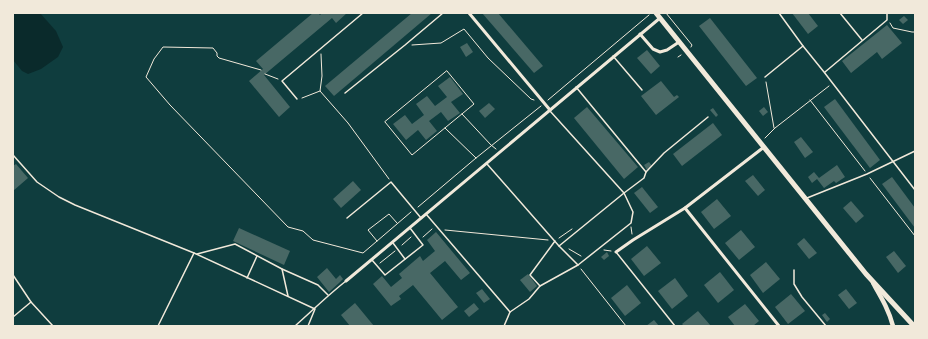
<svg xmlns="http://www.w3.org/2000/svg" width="928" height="339" font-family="'IBM Plex Serif',serif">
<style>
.water{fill:#0a2a2b}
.building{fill:#486865}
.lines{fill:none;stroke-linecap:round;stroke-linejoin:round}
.path{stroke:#f1e9da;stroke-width:1}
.service{stroke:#f1e9da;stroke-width:1.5}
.minor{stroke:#f1e9da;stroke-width:3}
.secondary{stroke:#f1e9da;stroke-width:4.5}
.primary{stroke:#f1e9da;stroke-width:5}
</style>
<rect width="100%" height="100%" fill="#0f3d3e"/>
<path class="water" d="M13,13H40L56,31L63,47L58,57L41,69L28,74L22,71L13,60Z"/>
<g class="building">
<path d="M313,13H318L320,15L322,13H347L336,23L332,18L264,75L290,107L279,117L249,81L263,69L256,61Z"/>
<path d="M412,13H432L334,96L325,86Z"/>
<path d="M482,13H498L543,66L534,73Z"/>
<path d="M792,13H808L818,26L808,34Z"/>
<path d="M904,16L908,20L903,24L899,20Z"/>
<path d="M710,18L757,78L746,86L699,26Z"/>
<path d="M887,25L902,43L882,59L877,52L851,73L842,61Z"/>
<path d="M467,43L473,52L466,57L460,47Z"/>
<path d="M647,50L660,66L651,74L637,58Z"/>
<path d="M450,77L463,94L451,102L460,113L448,121L441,112L429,121L437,131L426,140L418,130L406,140L393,124L405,115L412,124L424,115L416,104L427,96L435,106L447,97L438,86Z"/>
<path d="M661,81L674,97L677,95L679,97L656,115L641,96Z"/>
<path d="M835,99L880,160L870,168L824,107Z"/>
<path d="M489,103L495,109L485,118L479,111Z"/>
<path d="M587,107L638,167L624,179L574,118Z"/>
<path d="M764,107L768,112L763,116L759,111Z"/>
<path d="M713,108L718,115L716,117L710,110Z"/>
<path d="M713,123L722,135L682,166L673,154Z"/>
<path d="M801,137L813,152L805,158L794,142Z"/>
<path d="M649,162L652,166L647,170L644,165Z"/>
<path d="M16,164L28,178L13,191V166Z"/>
<path d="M837,165L845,177L836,183L834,181L824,188L817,179L812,183L808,177L814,172L819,178Z"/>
<path d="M753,175L765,190L758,196L745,181Z"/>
<path d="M892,177L915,208V228L882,184Z"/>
<path d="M353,181L361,190L341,208L333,199Z"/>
<path d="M642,187L658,207L650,213L634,193Z"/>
<path d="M717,199L731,216L714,229L701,212Z"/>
<path d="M851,201L864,216L856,223L843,208Z"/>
<path d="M239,228L290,251L284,265L233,241Z"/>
<path d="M741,230L755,247L739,260L725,243Z"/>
<path d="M436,232L470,273L461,280L445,261L430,273L458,307L442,320L413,285L399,296L401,299L391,306L373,284L382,276L391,287L402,278L399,274L420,256L423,261L435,251L427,240Z"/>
<path d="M804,238L817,253L809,259L797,244Z"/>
<path d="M647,246L661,263L644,276L631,259Z"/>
<path d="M894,251L906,266L898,273L886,257Z"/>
<path d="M607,252L609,256L604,260L601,257Z"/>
<path d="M766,262L780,279L763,293L750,275Z"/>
<path d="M327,268L336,279L340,275L343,279L339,283L329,292L317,277Z"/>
<path d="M720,272L734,290L718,303L704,285Z"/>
<path d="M528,274L537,286L530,292L520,280Z"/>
<path d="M675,278L688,296L672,309L658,291Z"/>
<path d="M627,285L641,303L625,316L611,298Z"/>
<path d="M482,289L490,299L484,303L476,293Z"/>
<path d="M846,289L857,303L849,309L838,295Z"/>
<path d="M791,294L805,311L788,324L775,307Z"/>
<path d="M355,303L374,326H350L341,315Z"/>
<path d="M474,303L479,309L469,317L464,311Z"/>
<path d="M745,304L759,321L753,326H735L728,317Z"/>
<path d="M698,311L711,326H684L682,324Z"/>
<path d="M825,313L830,319L827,322L822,315Z"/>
<path d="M654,320L659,326H646Z"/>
</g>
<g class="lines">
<g class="path">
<path d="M666,13L692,45L691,47"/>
<path d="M890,23L893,28L912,32H915"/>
<path d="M412,45L441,43L464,29L488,58L531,99L534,100"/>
<path d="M321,54L322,76L320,91L348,123L389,179"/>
<path d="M678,57L681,55"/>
<path d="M261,70L219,58L217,56V53L213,48L163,47L154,59L146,77L170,105L288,227L303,231L313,240L363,253L411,212"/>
<path d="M447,71L474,104L412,155L385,122Z"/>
<path d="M265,74L278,79"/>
<path d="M766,82L774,128"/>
<path d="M302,98L320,91"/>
<path d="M548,100L649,15"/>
<path d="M810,100L865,171"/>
<path d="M462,114L491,145L496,149"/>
<path d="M445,128L476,158"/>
<path d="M765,138L775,128L829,86"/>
<path d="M870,178L915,236"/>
<path d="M418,207L476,158L541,106"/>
<path d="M631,227L632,234"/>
<path d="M445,230L548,240"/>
<path d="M423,237L432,229"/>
<path d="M559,238L572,229"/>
<path d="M377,241L368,230L389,214L397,223"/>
<path d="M402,245L411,237"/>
<path d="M569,249L581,256"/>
<path d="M604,250L611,251"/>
<path d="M380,263L395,251"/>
<path d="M581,269L626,326"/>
</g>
<g class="service">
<path d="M779,13L803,46L824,72L915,190"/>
<path d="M840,13L862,40"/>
<path d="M613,56L642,90"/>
<path d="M825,72L887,20V13"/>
<path d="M765,77L803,46"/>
<path d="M345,93L405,45L443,13"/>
<path d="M297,99L282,81L363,13"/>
<path d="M550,111L624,193L644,178L646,172L576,87"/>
<path d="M13,155L37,182L59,197L75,205L194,253L315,309L308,326"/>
<path d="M487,164L559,246L578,265"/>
<path d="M646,172L664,153L708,117"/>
<path d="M807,198L867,174L915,151"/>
<path d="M426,214L510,312L504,326"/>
<path d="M347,218L391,182L421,218"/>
<path d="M555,241L530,275L540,286L578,265L631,223L633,212L624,193L559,246"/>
<path d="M393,243L405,259"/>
<path d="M616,252L675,326"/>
<path d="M197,254L235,244L282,269L318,285L328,295"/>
<path d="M372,260L385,275L423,245L410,228"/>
<path d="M282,269L288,296"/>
<path d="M794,270V284L802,297L826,326"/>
<path d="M13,275L31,302L53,326"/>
<path d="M247,278L257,256"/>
<path d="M510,312L529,299L540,286"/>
<path d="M13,317L31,302"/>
<path d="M158,326L194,253"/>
<path d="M295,326C312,311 328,295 346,281"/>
</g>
<g class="minor">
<path d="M469,13L550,110"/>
<path d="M640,34L653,49L660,52L667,50L679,42"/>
<path d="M685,208L779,326"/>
<path d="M616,252L633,240L685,208L764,147"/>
<path d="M346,281L660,18"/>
</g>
<path class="secondary" d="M873,283C881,297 889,310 893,326"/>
<path class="primary" d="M656,13L866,274L914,326"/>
</g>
<rect width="928" height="339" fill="none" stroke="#f1e9da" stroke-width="28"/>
</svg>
